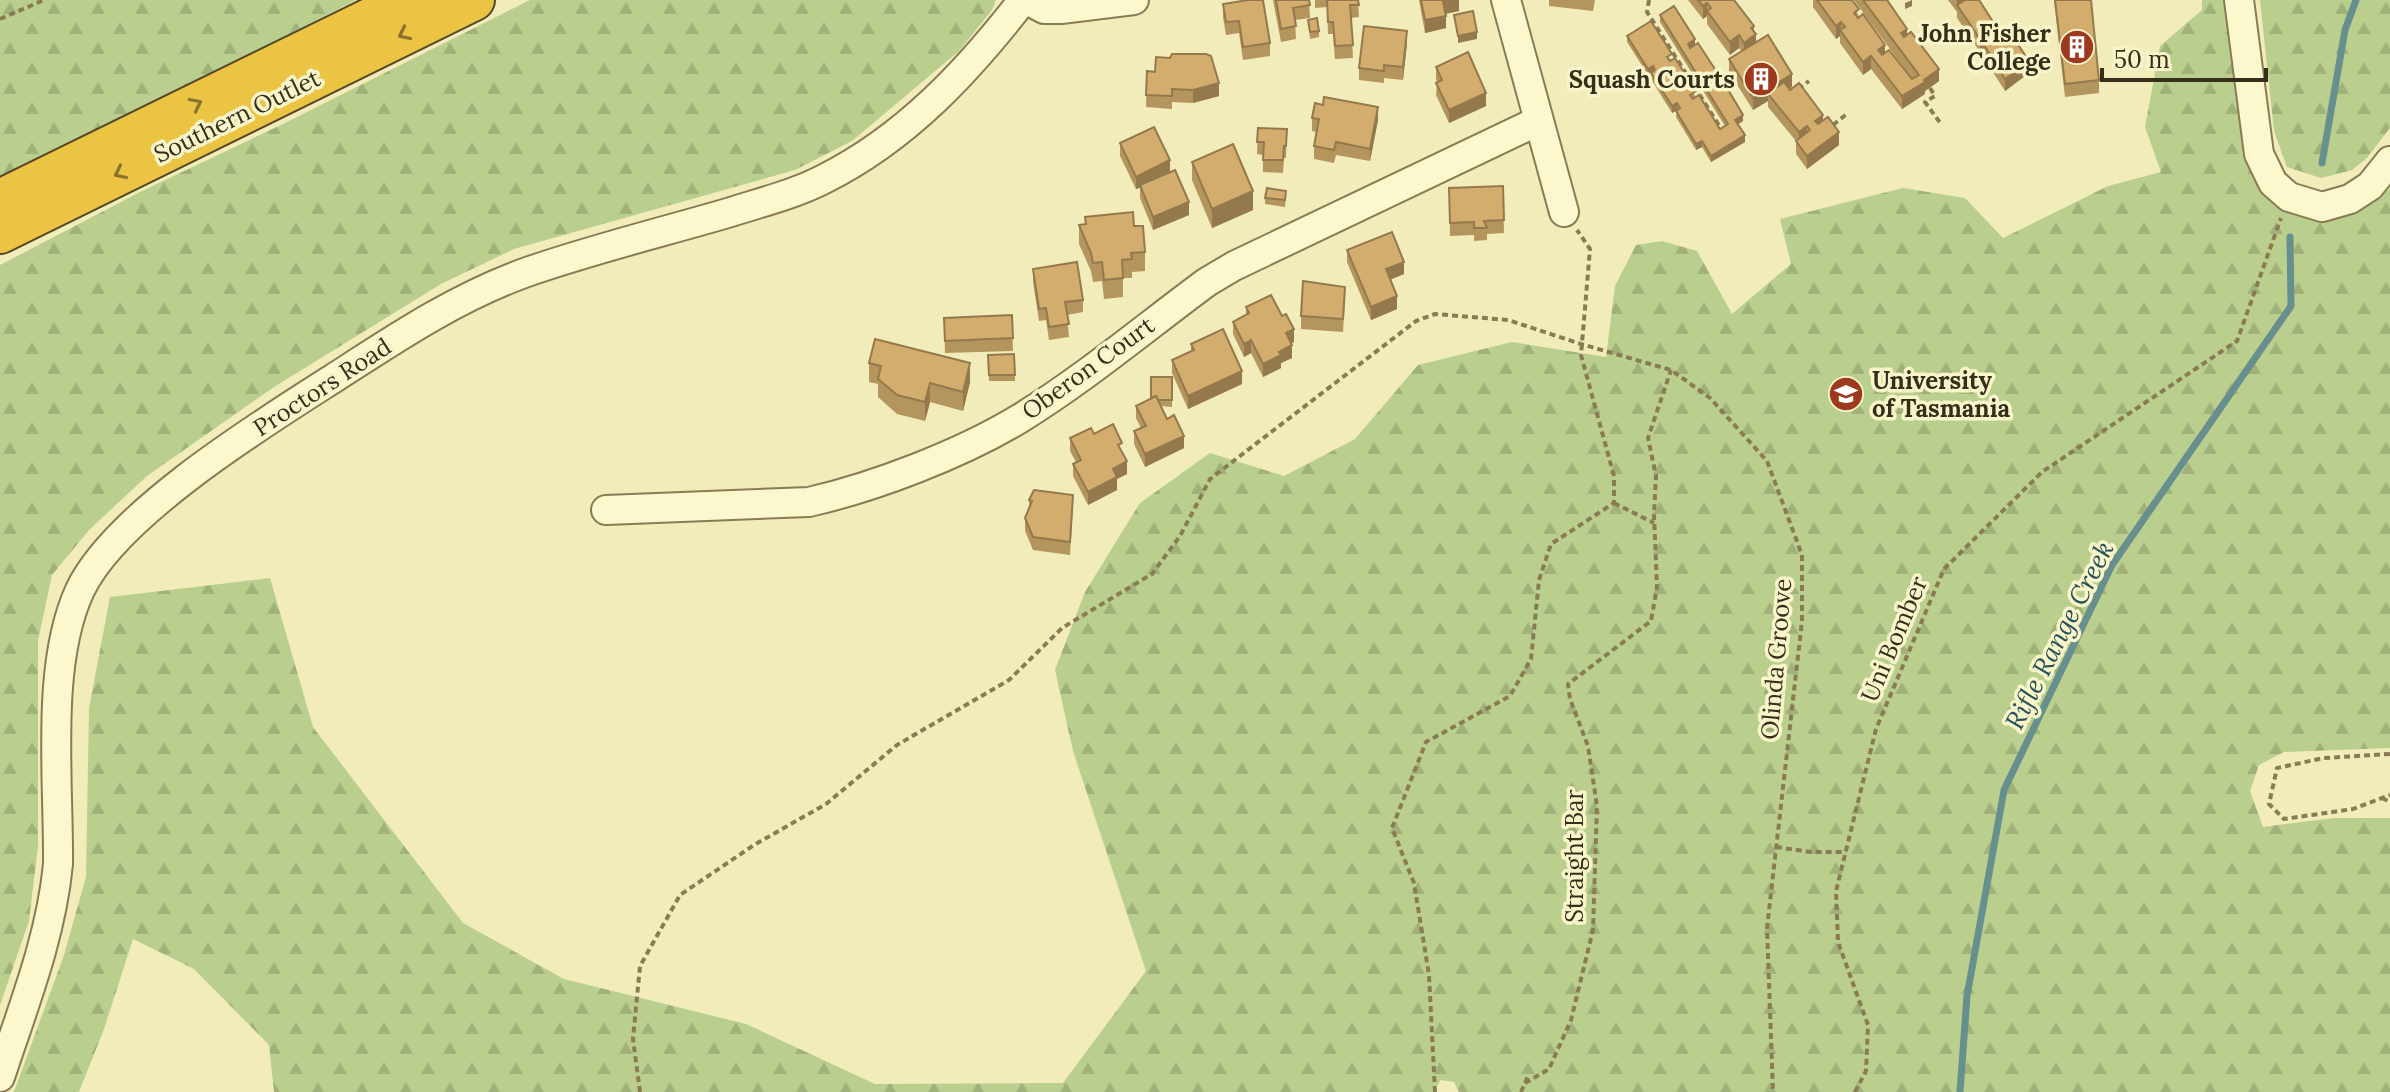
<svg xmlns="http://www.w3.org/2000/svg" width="2390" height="1092" font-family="Lora,serif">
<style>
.forest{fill:url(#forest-firs)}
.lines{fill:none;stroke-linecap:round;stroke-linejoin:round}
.stream{stroke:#668f8e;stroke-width:7}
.minor-casing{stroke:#897b53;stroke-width:32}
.highway-casing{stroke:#564729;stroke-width:44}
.path{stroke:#897b53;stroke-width:4;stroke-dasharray:6 4;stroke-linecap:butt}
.minor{stroke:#fcf8ce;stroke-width:28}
.highway{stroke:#eac442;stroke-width:40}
.wall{fill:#b5955e}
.shaded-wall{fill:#94794c}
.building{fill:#d3ad6d;stroke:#94794c;stroke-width:2}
.oneway{stroke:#88722c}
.labels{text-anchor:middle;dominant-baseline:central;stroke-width:7;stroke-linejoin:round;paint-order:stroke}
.poi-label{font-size:24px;font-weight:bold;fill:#372e1a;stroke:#f8f5ca;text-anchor:end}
.street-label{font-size:24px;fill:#372e1a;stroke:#f8f5ca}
.water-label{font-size:26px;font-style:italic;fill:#275158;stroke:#f8f5ca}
</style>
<defs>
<pattern id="forest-firs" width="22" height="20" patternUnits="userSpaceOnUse" patternTransform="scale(2)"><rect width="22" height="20" fill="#bacf8e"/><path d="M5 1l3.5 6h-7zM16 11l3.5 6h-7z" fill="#a0b27a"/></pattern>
</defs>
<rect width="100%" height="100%" fill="#f1ecba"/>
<g class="forest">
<path d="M0,0H356L0,180Z"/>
<path d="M530,0H996L992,10L959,51L852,141L795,170L514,249L441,284L274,387L147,476L89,530L52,575L38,641V846L29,921L0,1005V265L142,191L289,121Z"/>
<path d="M2202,0H2227L2247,152L2256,180L2275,204L2303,218L2330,216L2363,204L2390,188V748L2284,752L2259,765L2250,791L2263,827L2334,818H2390V1092H1459L1454,1082L1441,1080L1433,1092H274L269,1045L194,969L133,939L104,1029L79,1092H14L64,955L86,877L89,708L110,597L270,578L313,727L463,923L564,979L746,1024L875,1084L1063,1083L1146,971L1073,751L1055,670L1085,592L1140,503L1210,453L1284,476L1355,439L1418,365L1512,342L1606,357L1615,286L1636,245L1662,241L1697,251L1732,314L1791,264L1780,219L1903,188L1965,198L2003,238L2108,186L2161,172L2145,127L2160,46L2202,10Z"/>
<path d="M2260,0H2390V128L2367,158L2352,170L2321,178L2287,167L2274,131Z"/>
</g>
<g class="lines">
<g class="stream">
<path d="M2322,163L2345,30L2356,0"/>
<path d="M1960,1092L1967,996L2004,790L2112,565L2291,306L2290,237"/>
</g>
<g class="minor-casing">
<g id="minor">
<path d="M1027,0L1044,9H1061L1134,0"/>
<path d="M1506,0L1564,212"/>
<path d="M2239,0L2259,154L2273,183L2289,197L2322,207L2350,199L2370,186L2390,161"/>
<path d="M606,510L809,502C875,487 961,454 1019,419C1084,379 1146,327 1207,282L1234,266L1538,121"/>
<path d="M0,1077C23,1007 51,938 58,864C59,782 45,665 80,590C116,514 262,424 334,378C396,338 457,297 527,272C593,249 663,232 731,212C762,202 795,194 824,179C906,138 968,71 1023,0"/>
</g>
</g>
<g class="highway-casing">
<g id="highway">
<path d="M0,200L408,0"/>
<path d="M0,233L474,0"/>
</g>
</g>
<g class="path">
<path d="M1649,0L1647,12L1720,127"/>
<path d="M0,19L44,0"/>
<path d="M1930,88L1935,96L1925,102L1941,124"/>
<path d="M1798,89L1809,81"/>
<path d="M1833,125L1848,113"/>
<path d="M1614,503L1654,523"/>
<path d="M2390,754L2324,758L2277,768L2269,804L2284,819L2353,809L2390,795"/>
<path d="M2382,798L2390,802"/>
<path d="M1776,847L1811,852H1846"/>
<path d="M1525,1083L1549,1069L1571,1020L1593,930L1597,806L1588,746L1570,699L1568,684L1651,621L1657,587L1654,515L1656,476L1648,438L1671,370"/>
<path d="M640,1092L633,1039L640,966L680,895L754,845L826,804L897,745L1009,680L1062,628L1152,574L1180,536L1210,479L1416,321L1435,314L1508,320L1581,344L1671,370L1710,398L1767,461L1802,555V621L1767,928L1773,1092"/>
<path d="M1435,1092L1429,975L1414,883L1392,828L1426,742L1510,696L1531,659L1539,580L1551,544L1614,503V476L1581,355L1590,249L1577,230"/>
<path d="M1521,1092L1528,1076"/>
<path d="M1855,1092L1866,1071L1868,1025L1838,942L1836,891L1876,729L1944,569L2042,472L2237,341L2281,218"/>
</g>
<use href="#minor" class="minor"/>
<use href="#highway" class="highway"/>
</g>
<g class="wall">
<path d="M1273,0H1309L1310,18L1295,20L1296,39L1281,42Z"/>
<path d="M1315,0H1358L1359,17L1351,18L1353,58L1335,59L1333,34H1328L1327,7L1315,8Z"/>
<path d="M1419,0H1459V11L1446,14V28L1425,33Z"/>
<path d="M1549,0H1595L1593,11L1549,6Z"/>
<path d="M1688,0H1734L1754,32L1756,43L1792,87L1789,88L1823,120L1839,145L1807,169L1796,154V141L1768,107V101L1753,110L1729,72V59L1742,52L1739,48L1730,55L1707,24V16L1703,19Z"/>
<path d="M1813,0H1852L1859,17L1885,53L1912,79L1854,0H1887L1907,35L1939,81L1925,91V94L1902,109L1871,69L1863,75L1840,43V36L1836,39L1813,7Z"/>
<path d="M1948,0H1980L1999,31L2029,73L2005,91L1984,58V49L1980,52L1957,18V12Z"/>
<path d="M2054,0H2091L2099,80V93L2065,97Z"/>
<path d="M1223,4L1270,43V56L1243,60L1239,33L1226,35L1223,17Z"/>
<path d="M1660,15L1695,45L1743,121L1738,124L1745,142L1711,162L1702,147L1696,150L1676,117L1677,110L1672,113L1651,79V74L1648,75L1627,42V36L1672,60L1696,97L1720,129L1725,126L1660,22Z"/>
<path d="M1308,20L1319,31V37L1310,39Z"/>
<path d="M1407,43L1403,80L1384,78V83L1359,80V68Z"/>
<path d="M1436,67L1486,106L1449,123L1436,95L1437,82L1436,79Z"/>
<path d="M1147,71L1219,96L1193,103L1172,102V109L1146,107Z"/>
<path d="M1312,118L1378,120L1370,161L1336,155L1334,163L1314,159V146L1317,132L1312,131Z"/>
<path d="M1258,128L1287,129L1286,158H1284L1283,173L1263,172V155L1257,154Z"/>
<path d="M1120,143L1170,173L1189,215L1153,230L1140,198V188L1136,189L1120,156Z"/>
<path d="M1192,162L1253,210L1212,228L1192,180Z"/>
<path d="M1503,186L1504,233L1487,234V240L1474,241V235L1450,236L1449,188Z"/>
<path d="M1286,197L1285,207L1265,204V198Z"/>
<path d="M1079,225L1134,226L1145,252V271L1132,272V278H1123V297L1104,299L1102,281L1093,282L1091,271L1079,244Z"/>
<path d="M1347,250L1404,274L1390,280L1397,309L1371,320L1347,262Z"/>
<path d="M1033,269L1083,300V312L1067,315L1069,337L1049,340L1046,320L1039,321L1033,282Z"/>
<path d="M1345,300L1343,332L1301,329V316Z"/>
<path d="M1246,307L1294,342L1291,343L1292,358L1281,363V368L1263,377L1251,353L1244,357L1233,334V322L1246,315Z"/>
<path d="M1012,315L1013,351L945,353L944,318Z"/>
<path d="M1191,344L1242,384L1188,409L1172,373V360L1191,351Z"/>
<path d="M1014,354L1015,381H989L988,355Z"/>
<path d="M869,363L970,382L963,411L930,402L925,421L897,414L878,397V384L869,382Z"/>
<path d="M1172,377V407L1161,406L1184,448L1145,467L1134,444V431L1141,428L1136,418V406L1151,398Z"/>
<path d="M1094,434L1122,453L1127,474L1117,479V490L1088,505L1073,476V464L1076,462L1070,451V438Z"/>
<path d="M1029,500L1073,508L1070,555L1033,550L1025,531V518L1029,507Z"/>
</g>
<g class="shaded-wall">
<path d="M1452,0H1459V11L1443,14V2Z"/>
<path d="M1912,0V6L1905,9V3Z"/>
<path d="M1957,0H1963V10L1957,5V12Z"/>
<path d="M1707,3V16L1703,19V6Z"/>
<path d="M1446,16V28L1425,33V20Z"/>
<path d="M1841,22L1840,36L1836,39V26Z"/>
<path d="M1754,26V36L1756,34V47L1744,56V43L1751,28Z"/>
<path d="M1907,29V41L1901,33Z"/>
<path d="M1407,31V43L1403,80V67Z"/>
<path d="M1477,32V39L1458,43V36Z"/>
<path d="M1987,34V47L1984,45V49L1980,52V39Z"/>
<path d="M1739,35V48L1730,55V42Z"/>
<path d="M1695,39V46L1688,50V44Z"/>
<path d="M1885,45V58L1878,63V50Z"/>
<path d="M1871,56V69L1863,75V62Z"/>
<path d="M2029,61V73L2005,91V79Z"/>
<path d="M1653,66V72L1648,75V69Z"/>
<path d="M1939,69V81L1925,91V94L1902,109V96Z"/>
<path d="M1792,74V87L1772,99L1768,94V101L1753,110V98Z"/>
<path d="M1720,77V84L1713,88V82Z"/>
<path d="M1219,83V96L1193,103V90Z"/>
<path d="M1486,93V106L1449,123V110Z"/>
<path d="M1677,103V110L1672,113V106Z"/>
<path d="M1378,107V120L1370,161V149Z"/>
<path d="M1743,115V121L1735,126V120Z"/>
<path d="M1823,115V128L1815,133V121Z"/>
<path d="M1807,126V139L1799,145V132Z"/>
<path d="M1839,132V145L1807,169V156Z"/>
<path d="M1745,135V142L1711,162V156Z"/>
<path d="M1702,141V147L1696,150V144Z"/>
<path d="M1170,160V173L1136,189V177Z"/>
<path d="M1253,191V210L1212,228V209Z"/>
<path d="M1189,202V215L1153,230V217Z"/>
<path d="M1404,262V274L1386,281V269Z"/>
<path d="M1397,296V309L1371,320V307Z"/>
<path d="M1294,329V342L1286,346V333Z"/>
<path d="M1251,340V353L1244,357V344Z"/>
<path d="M1292,345V358L1281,363V368L1263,377V364L1279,352Z"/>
<path d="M970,363V382L963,411V392Z"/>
<path d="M1242,371V384L1188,409V396Z"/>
<path d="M930,383V402L925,421V402Z"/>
<path d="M1184,436V448L1145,467V454Z"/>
<path d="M1127,461V474L1117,479V490L1088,505V492L1113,469Z"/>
</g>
<g class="building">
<path d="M1248,0H1263L1270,43L1243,47L1239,21L1226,22L1223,4Z"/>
<path d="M1276,0H1309L1310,5L1293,8L1296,26L1281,29Z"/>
<path d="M1327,0H1358L1359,5H1350L1353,45L1335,46L1333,22H1328Z"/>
<path d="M1421,0H1452L1443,2L1446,16L1425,20Z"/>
<path d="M1698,0H1734L1754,26L1751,28L1756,34L1744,43L1739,35L1730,42L1707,11L1711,8L1707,3L1703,6Z"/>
<path d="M1817,0H1852L1859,9L1854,13L1858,18L1863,14L1885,45L1878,50L1882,55L1889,50L1912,79L1919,75L1863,0H1887L1907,29L1901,33L1904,37L1911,32L1939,69L1924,80L1925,82L1902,96L1871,56L1863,62L1840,30L1845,27L1841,22L1836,26Z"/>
<path d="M1965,0H1979L1999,31L2007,28L2029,61L2005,79L1984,45L1990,39L1987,34L1980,39L1957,5Z"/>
<path d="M2055,0H2091L2099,80L2065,84Z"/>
<path d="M1674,6L1695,39L1688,44L1690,48L1698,43L1720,77L1713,82L1715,86L1723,81L1743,115L1735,120L1745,135L1711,156L1702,141L1696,144L1676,111L1680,108L1677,103L1672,106L1651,73L1655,70L1653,66L1648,69L1627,36L1651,21L1672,54L1667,57L1670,61L1675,58L1696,91L1690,95L1693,99L1699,95L1720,129L1728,124L1660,15Z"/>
<path d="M1473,11L1477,32L1458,36L1454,15Z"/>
<path d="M1317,18L1319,31L1310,32L1308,20Z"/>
<path d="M1364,26L1407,31L1403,67L1384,65V71L1359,68Z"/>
<path d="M1768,35L1792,74L1753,98L1729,59Z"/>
<path d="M1468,52L1486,93L1449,110L1436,83L1442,80L1436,67Z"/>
<path d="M1172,54H1206L1211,56L1219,83L1193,90L1172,89V96L1146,95L1147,71L1155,72L1156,57L1170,58Z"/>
<path d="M1784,82L1790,90L1799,83L1823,115L1815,121L1818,124L1828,117L1839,132L1807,156L1796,141L1810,130L1807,126L1799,132L1768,94Z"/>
<path d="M1324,97L1378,107L1370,149L1336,142L1334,150L1314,146L1319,119L1312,118L1315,103L1323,105Z"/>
<path d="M1154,127L1170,160L1136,177L1120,143Z"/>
<path d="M1258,128L1287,129L1286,146H1284L1283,160H1263L1264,142H1257Z"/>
<path d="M1233,144L1253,191L1212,209L1192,162Z"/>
<path d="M1175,170L1189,202L1153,217L1140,185Z"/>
<path d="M1503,186L1504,220L1484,221L1487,228H1474V222L1450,223L1449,188Z"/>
<path d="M1267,188L1286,191L1285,200L1265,198Z"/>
<path d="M1133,212L1134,226H1143L1145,252L1131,253L1132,259L1122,260L1123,278L1104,280L1102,262L1093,263L1091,253L1079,225L1086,224L1085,217Z"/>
<path d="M1392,232L1404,262L1386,269L1397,296L1371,307L1347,250Z"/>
<path d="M1077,262L1083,300L1065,302L1069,324L1049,327L1046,308L1039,309L1033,269Z"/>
<path d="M1303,281L1345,287L1343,319L1301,316Z"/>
<path d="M1271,295L1282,316L1286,314L1294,329L1286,333L1292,345L1279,352L1281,355L1263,364L1251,340L1244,344L1233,322L1249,313L1246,307Z"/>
<path d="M1012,315L1013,338L945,341L944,318Z"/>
<path d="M1223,329L1242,371L1188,396L1172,360L1194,350L1191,344Z"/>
<path d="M875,339L970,363L963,392L930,383L925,402L897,395L878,379L881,366L869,363Z"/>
<path d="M1014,354L1015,375H989L988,355Z"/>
<path d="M1151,377H1172V400H1158L1156,396L1151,398Z"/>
<path d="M1156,396L1167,419L1174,415L1184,436L1145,454L1134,431L1146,426L1136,406Z"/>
<path d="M1113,424L1122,443L1118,445L1127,461L1113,469L1117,477L1088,492L1073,464L1081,460L1070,438L1091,428L1094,434Z"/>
<path d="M1034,490L1073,495L1070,542L1033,537L1025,518L1032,501L1029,500Z"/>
</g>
<defs><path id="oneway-chevron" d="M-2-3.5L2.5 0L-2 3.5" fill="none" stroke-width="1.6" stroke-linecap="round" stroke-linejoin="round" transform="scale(2)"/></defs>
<g class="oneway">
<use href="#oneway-chevron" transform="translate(404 34) rotate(154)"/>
<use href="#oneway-chevron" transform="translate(196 104) rotate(-26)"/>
<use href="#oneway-chevron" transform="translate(120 173) rotate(154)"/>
</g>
<defs>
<g id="building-disc" transform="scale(1.8)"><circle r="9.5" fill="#9d391f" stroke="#f8f5ca"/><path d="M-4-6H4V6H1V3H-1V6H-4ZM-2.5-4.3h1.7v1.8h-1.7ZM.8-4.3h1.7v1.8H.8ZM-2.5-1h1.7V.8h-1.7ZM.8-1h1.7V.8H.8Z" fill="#fff"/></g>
<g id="university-disc" transform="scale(1.8)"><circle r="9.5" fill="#9d391f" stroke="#f8f5ca"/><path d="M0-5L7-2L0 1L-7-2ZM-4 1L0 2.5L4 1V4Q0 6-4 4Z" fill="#fff"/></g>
</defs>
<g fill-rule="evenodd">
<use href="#building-disc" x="2077" y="47"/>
<use href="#building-disc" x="1761" y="79"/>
<use href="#university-disc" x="1846" y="394"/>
</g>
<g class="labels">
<g class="poi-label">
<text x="2051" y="33">John Fisher<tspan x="2051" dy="28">College</tspan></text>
<text x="1735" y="79">Squash Courts</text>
<text x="1872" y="380" text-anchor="start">University<tspan x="1872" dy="28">of Tasmania</tspan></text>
</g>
<g class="street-label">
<text transform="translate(237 116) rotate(-26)">Southern Outlet</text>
<text transform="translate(1088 368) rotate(-36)">Oberon Court</text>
<text transform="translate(322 387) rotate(-33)">Proctors Road</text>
<text transform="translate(1894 639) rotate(-67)">Uni Bomber</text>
<text transform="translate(1776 659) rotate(-85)">Olinda Groove</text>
<text transform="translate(1574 856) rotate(-90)">Straight Bar</text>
</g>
<g class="water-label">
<text transform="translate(2059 635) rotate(-63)">Rifle Range Creek</text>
</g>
</g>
<path d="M2102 68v12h164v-12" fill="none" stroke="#372e1a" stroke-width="4"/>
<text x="2114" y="68" font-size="24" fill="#372e1a" stroke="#f8f5ca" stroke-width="6" paint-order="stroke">50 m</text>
</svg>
